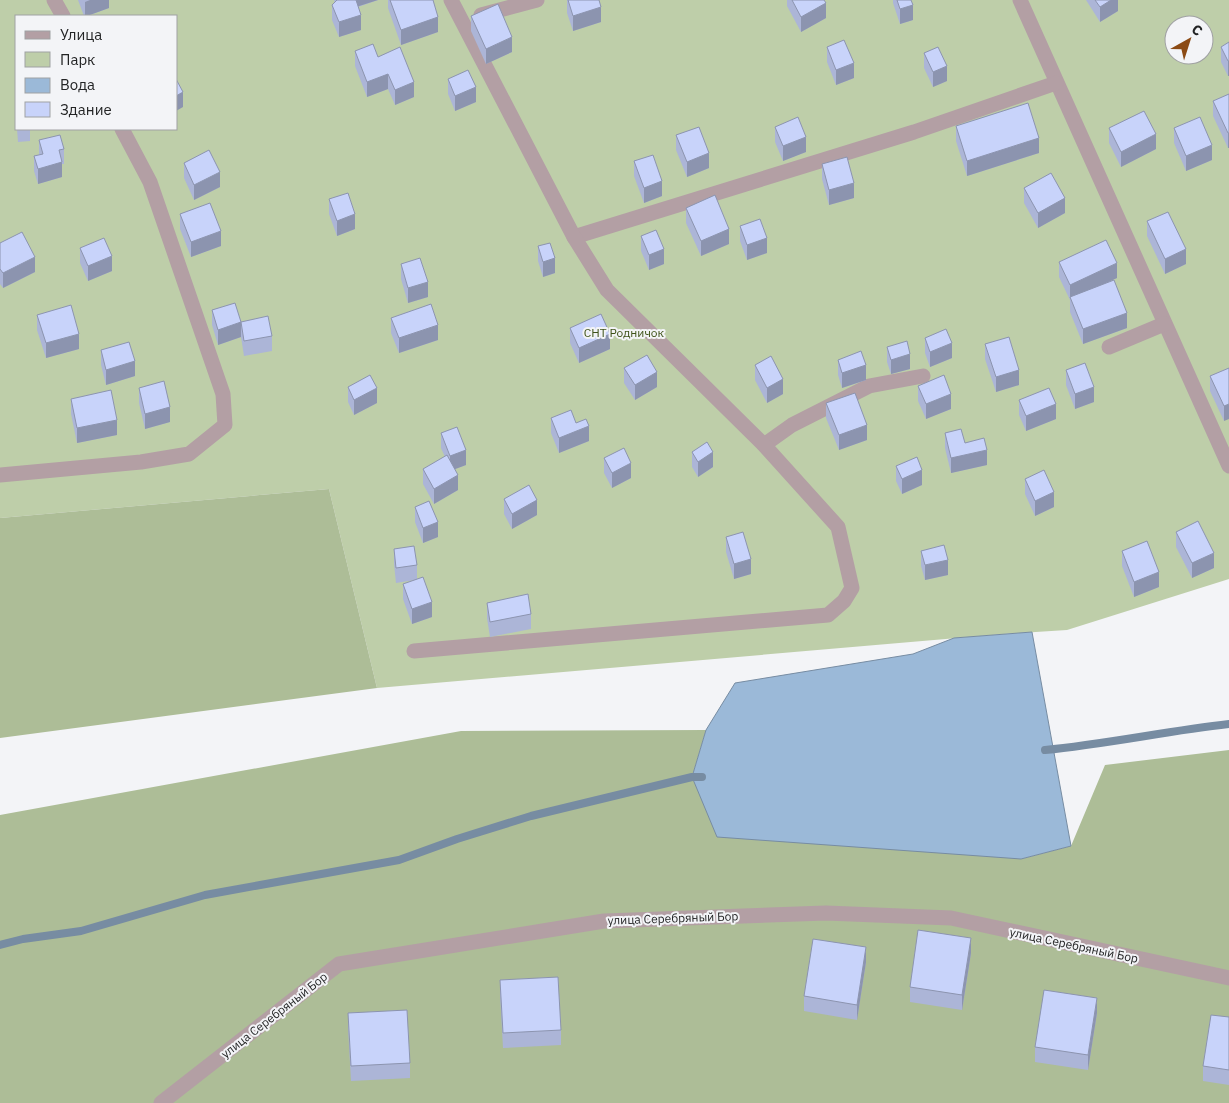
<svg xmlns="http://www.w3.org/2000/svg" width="1229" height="1103" font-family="'IBM Plex Sans',sans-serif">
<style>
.green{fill:#becea9;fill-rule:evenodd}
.forest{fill:#adbd97}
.water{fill:#9bb9d8;stroke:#778ca2}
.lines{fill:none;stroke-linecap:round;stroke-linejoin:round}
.stream{stroke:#778ca2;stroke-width:8}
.minor{stroke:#b39fa4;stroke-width:15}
.wall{fill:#acb5d7}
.shaded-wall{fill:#8c94af}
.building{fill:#c8d3fa;stroke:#8c94af}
.labels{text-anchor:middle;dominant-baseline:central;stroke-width:4;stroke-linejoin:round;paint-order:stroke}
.park-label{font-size:12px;fill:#3e5219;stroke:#f3f4f7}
.street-label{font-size:12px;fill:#232425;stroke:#f3f4f7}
</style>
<rect width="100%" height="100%" fill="#f3f4f7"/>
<path class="green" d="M0,0H1229V579L1067,630L1004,634L377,688L329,489L0,518ZM16,16H176V129H16ZM1174,25H1204V55H1174Z"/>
<g class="forest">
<path d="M329,489L377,688L0,738V518Z"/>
<path d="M706,730L692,777L1021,859L1071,846L1105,765L1229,750V1103H0V815L461,731Z"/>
</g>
<path class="water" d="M1032,632L1071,846L1021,859L717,837L692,777L706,730L735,683L913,654L954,638Z"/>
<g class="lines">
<g class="stream">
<path d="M1045,750C1106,744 1167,731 1229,724"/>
<path d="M0,945L23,939L81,931L205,895L399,860L457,839L531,816L692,777H702"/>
</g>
<g class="minor">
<path d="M54,0L63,16"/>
<path d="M1020,0L1229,466"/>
<path d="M481,15L537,0"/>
<path d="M574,237L914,132L1056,83"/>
<path d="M1109,347L1164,324"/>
<path d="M764,445L792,425L869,386L923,376"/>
<path d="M0,475L141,462L189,454L225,425L223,394L150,182L122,129"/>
<path d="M414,651L828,615L844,601L852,588L838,527L764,445L607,290L574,237L451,0"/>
<path d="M161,1103L339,964L604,921L826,913L951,918L1229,978"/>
</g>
</g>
<g class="wall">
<path d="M78,0H109V8L87,16H84Z"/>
<path d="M334,0H378L358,7L361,30L339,37L332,20V5L335,3Z"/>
<path d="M388,0H433L438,32L401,45L388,8Z"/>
<path d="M567,0H599L601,22L573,31L567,13Z"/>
<path d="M787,0H824L826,18L801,32L787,6Z"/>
<path d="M893,0H911L913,20L900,24L893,3Z"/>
<path d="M1086,0H1118V11L1100,22Z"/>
<path d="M471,16L512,52L486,64L471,31Z"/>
<path d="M1229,42V76H1228L1221,62V47Z"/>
<path d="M827,47L854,78L836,85L827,62Z"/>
<path d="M355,51L378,57L414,97L395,105L388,89L367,97L355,66Z"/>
<path d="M924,53L947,81L933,87L924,68Z"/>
<path d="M448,79L476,102L455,111L448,94Z"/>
<path d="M1229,94V148H1228L1213,116V101Z"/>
<path d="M956,126L1039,153L967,176L956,141Z"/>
<path d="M775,127L806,152L783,161L775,142Z"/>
<path d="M1109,128L1156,149L1121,167L1109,143Z"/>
<path d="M1174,128L1212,160L1186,171L1174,143Z"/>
<path d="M17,129H30V141L18,142Z"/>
<path d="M676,135L709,168L687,177L676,150Z"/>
<path d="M39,140L64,149V164H62V177L38,184L34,171V156L39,155Z"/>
<path d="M634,161L662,196L644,203L634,176Z"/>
<path d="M184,163L220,187L194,200L184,178Z"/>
<path d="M822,164L854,198L829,205L822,179Z"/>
<path d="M1024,188L1065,213L1038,228L1024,203Z"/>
<path d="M329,199L355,229L337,236L329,214Z"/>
<path d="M686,208L729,244L701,256L686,223Z"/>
<path d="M180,214L221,246L191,257L180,229Z"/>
<path d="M1147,221L1186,264L1165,274L1147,236Z"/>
<path d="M740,226L767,253L747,260L740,241Z"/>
<path d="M641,236L664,264L649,270L641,251Z"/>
<path d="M0,243L35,272L3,288L0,284Z"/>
<path d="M538,246L555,273L543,277L538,261Z"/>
<path d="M80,248L112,271L88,281L80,263Z"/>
<path d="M1059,262L1117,278L1110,281L1127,328L1083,344L1070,312V300L1059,277Z"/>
<path d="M401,264L428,297L408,303L401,279Z"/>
<path d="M212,310L241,322L272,336V351L244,356L241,337L218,345L212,325Z"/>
<path d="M37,315L79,349L46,358L37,330Z"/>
<path d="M391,318L438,340L399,353L391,333Z"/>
<path d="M570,328L610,349L579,363L570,343Z"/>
<path d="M925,338L952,358L930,367L925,353Z"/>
<path d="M985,344L1019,385L996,392L985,359Z"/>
<path d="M887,347L910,369L891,374L887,362Z"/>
<path d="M101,350L135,376L106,385L101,365Z"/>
<path d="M838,360L866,380L842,388L838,375Z"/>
<path d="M755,365L783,394L767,403L755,380Z"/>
<path d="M624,368L657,387L635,400L624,383Z"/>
<path d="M1229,368L1224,421L1210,391V376Z"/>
<path d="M1066,370L1094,402L1075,409L1066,385Z"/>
<path d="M918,386L951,409L926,419L918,401Z"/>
<path d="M348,387L377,403L354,415L348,402Z"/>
<path d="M139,388L170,422L145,429L139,403Z"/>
<path d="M71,399L117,435L77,443L71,414Z"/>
<path d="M1019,400L1056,419L1026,431L1019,415Z"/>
<path d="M826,403L867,440L839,450L826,418Z"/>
<path d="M551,418L589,441L559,453L551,433Z"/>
<path d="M441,433L466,465L455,469L458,490L434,504L423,484V469L445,457L441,448Z"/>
<path d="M945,433L987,465L951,473L945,448Z"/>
<path d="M692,452L713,467L698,477L692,467Z"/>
<path d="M604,458L631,478L612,488L604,473Z"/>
<path d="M896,466L922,485L902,494L896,481Z"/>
<path d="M1025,479L1054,507L1035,516L1025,494Z"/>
<path d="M504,499L537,515L512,529L504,514Z"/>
<path d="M415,507L438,537L423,543L415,522Z"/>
<path d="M1176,532L1214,568L1192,578L1176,547Z"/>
<path d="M726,537L751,574L734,579L726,552Z"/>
<path d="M394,549L417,565V579L432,617L412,624L403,599V584L415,580L396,583L394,564Z"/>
<path d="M921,551L948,575L925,580L921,566Z"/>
<path d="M1122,551L1159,587L1134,597L1122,566Z"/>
<path d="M487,603L531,614V629L490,637L487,618Z"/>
<path d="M971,953L962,1010L910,1002V987Z"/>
<path d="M866,962L857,1020L804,1011V996Z"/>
<path d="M500,980L561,1030V1045L503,1048L500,994Z"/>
<path d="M348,1013L410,1063V1078L351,1081L348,1028Z"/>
<path d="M1097,1013L1088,1070L1035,1062V1047Z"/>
<path d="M1229,1017V1085L1203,1081V1066Z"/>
</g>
<g class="shaded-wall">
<path d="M90,0H109V8L87,16H85V2Z"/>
<path d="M353,0H378L353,8Z"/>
<path d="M1111,0H1118V11L1100,22V7Z"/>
<path d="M826,3V18L801,32V17Z"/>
<path d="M913,5V20L900,24V9Z"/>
<path d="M601,7V22L573,31V16Z"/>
<path d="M361,15V30L339,37V22Z"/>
<path d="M438,17V32L401,45V30Z"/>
<path d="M512,37V52L486,64V49Z"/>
<rect x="1228" y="61" width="1" height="15"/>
<path d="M854,63V78L836,85V70Z"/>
<path d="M947,66V81L933,87V72Z"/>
<path d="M388,74V89L367,97V82Z"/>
<path d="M414,82V97L395,105V90Z"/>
<path d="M476,87V102L455,111V96Z"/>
<path d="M183,92V107L176,111V96Z"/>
<rect x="1228" y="133" width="1" height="15"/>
<path d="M1156,134V149L1121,167V152Z"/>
<path d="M806,137V152L783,161V146Z"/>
<path d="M1039,138V153L967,176V161Z"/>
<path d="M1212,145V160L1186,171V156Z"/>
<path d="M709,153V168L687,177V162Z"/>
<path d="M62,162V177L38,184V169Z"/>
<path d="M220,172V187L194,200V185Z"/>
<path d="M662,181V196L644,203V188Z"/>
<path d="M854,183V198L829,205V190Z"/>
<path d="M1065,198V213L1038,228V213Z"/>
<path d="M355,214V229L337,236V221Z"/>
<path d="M729,229V244L701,256V241Z"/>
<path d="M221,231V246L191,257V242Z"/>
<path d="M767,238V253L747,260V245Z"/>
<path d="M664,249V264L649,270V255Z"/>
<path d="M1186,249V264L1165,274V259Z"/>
<path d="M112,256V271L88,281V266Z"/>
<path d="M35,257V272L3,288V273Z"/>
<path d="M555,258V273L543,277V262Z"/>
<path d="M1117,263V278L1071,299L1070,297V300V285Z"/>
<path d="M428,282V297L408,303V288Z"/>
<path d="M1127,313V328L1083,344V329Z"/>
<path d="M241,322V337L218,345V330Z"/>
<path d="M438,325V340L399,353V338Z"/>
<path d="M79,334V349L46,358V343Z"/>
<path d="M610,334V349L579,363V348Z"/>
<path d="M952,343V358L930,367V352Z"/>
<path d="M910,354V369L891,374V360Z"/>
<path d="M135,361V376L106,385V370Z"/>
<path d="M866,365V380L842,388V373Z"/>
<path d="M1019,370V385L996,392V377Z"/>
<path d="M657,372V387L635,400V385Z"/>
<path d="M783,379V394L767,403V388Z"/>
<path d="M1094,387V402L1075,409V394Z"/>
<path d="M377,388V403L354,415V400Z"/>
<path d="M951,394V409L926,419V404Z"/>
<path d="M1056,404V419L1026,431V416Z"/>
<path d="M1229,404V419L1224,421V406Z"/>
<path d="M170,407V422L145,429V414Z"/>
<path d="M117,420V435L77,443V428Z"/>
<path d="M867,425V440L839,450V435Z"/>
<path d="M589,426V441L559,453V438Z"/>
<path d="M466,450V465L450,471V456Z"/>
<path d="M987,450V465L951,473V458Z"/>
<path d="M713,452V467L698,477V462Z"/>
<path d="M631,463V478L612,488V473Z"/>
<path d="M922,470V485L902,494V479Z"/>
<path d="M458,475V490L434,504V489Z"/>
<path d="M1054,492V507L1035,516V501Z"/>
<path d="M537,500V515L512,529V514Z"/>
<path d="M438,522V537L423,543V528Z"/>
<path d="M1214,553V568L1192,578V563Z"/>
<path d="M751,559V574L734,579V564Z"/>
<path d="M948,560V575L925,580V565Z"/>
<path d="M1159,572V587L1134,597V582Z"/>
<path d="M432,602V617L412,624V609Z"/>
<path d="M971,938V953L962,1010V995Z"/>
<path d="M866,947V962L857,1020V1005Z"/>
<path d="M1097,998V1013L1088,1070V1055Z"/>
</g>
<g class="building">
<path d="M337,0H356L361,15L339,22L332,5Z"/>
<path d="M390,0H433L438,17L401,30Z"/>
<path d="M568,0H599L601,7L573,16Z"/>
<path d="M792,0H824L826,3L801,17Z"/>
<path d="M897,0H911L913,5L900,9Z"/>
<path d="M1095,0H1111L1100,7Z"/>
<path d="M498,4L512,37L486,49L471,16Z"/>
<path d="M844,40L854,63L836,70L827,47Z"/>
<path d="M1229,42V61H1228L1221,47Z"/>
<path d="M373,44L378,57L400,47L414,82L395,90L388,74L367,82L355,51Z"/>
<path d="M938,47L947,66L933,72L924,53Z"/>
<path d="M468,70L476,87L455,96L448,79Z"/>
<path d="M176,79L183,92L176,96Z"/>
<path d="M1229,94V133H1228L1213,101Z"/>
<path d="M1028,103L1039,138L967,161L956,126Z"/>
<path d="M1144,111L1156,134L1121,152L1109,128Z"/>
<path d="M798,117L806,137L783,146L775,127Z"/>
<path d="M1200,117L1212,145L1186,156L1174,128Z"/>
<path d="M699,127L709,153L687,162L676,135Z"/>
<path d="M60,135L64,149L59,150L62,162L38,169L34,156L43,154L39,140Z"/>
<path d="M209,150L220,172L194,185L184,163Z"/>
<path d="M653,155L662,181L644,188L634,161Z"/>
<path d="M847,157L854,183L829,190L822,164Z"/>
<path d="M1051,173L1065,198L1038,213L1024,188Z"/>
<path d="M348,193L355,214L337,221L329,199Z"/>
<path d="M715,195L729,229L701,241L686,208Z"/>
<path d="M210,203L221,231L191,242L180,214Z"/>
<path d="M1168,212L1186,249L1165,259L1147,221Z"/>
<path d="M760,219L767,238L747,245L740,226Z"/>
<path d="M656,230L664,249L649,255L641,236Z"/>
<path d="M22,232L35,257L3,273L0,269V243Z"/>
<path d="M104,238L112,256L88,266L80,248Z"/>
<path d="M1106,240L1117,263L1070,285L1059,262Z"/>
<path d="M550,243L555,258L543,262L538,246Z"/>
<path d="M420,258L428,282L408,288L401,264Z"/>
<path d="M1114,280L1127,313L1083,329L1070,297Z"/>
<path d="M235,303L241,322L218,330L212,310Z"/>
<path d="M431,304L438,325L399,338L391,318Z"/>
<path d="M71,305L79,334L46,343L37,315Z"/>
<path d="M601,314L610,334L579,348L570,328Z"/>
<path d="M268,316L272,336L244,341L241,322Z"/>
<path d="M946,329L952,343L930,352L925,338Z"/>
<path d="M1009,337L1019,370L996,377L985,344Z"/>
<path d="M907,341L910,354L891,360L887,347Z"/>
<path d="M129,342L135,361L106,370L101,350Z"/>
<path d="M861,351L866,365L842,373L838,360Z"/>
<path d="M647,355L657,372L635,385L624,368Z"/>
<path d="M771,356L783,379L767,388L755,365Z"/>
<path d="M1085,363L1094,387L1075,394L1066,370Z"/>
<path d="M1229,368V404L1224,406L1210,376Z"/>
<path d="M370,375L377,388L354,400L348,387Z"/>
<path d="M944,375L951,394L926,404L918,386Z"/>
<path d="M164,381L170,407L145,414L139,388Z"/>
<path d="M1049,388L1056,404L1026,416L1019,400Z"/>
<path d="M111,390L117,420L77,428L71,399Z"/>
<path d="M855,393L867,425L839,435L826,403Z"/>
<path d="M571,410L576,423L586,419L589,426L559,438L551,418Z"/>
<path d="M457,427L466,450L450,456L441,433Z"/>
<path d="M961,429L965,443L984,438L987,450L951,458L945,433Z"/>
<path d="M707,442L713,452L698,462L692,452Z"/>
<path d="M624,448L631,463L612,473L604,458Z"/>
<path d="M447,455L458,475L434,489L423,469Z"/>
<path d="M917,457L922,470L902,479L896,466Z"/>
<path d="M1044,470L1054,492L1035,501L1025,479Z"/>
<path d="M529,485L537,500L512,514L504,499Z"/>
<path d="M429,501L438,522L423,528L415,507Z"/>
<path d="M1198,521L1214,553L1192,563L1176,532Z"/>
<path d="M743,532L751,559L734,564L726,537Z"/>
<path d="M1147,541L1159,572L1134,582L1122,551Z"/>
<path d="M944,545L948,560L925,565L921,551Z"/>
<path d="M414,546L417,565L396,568L394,549Z"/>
<path d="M423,577L432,602L412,609L403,584Z"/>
<path d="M528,594L531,614L490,622L487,603Z"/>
<path d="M918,930L971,938L962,995L910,987Z"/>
<path d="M813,939L866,947L857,1005L804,996Z"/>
<path d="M558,977L561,1030L503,1033L500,980Z"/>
<path d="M1044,990L1097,998L1088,1055L1035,1047Z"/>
<path d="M407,1010L410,1063L351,1066L348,1013Z"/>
<path d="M1211,1015L1229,1017V1070L1203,1066Z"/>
</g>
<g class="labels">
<g class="park-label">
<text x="624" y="332">СНТ Родничок</text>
</g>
<g class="street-label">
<text transform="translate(673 918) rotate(-2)">улица Серебряный Бор</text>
<text transform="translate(1074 945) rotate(12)">улица Серебряный Бор</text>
<text transform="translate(274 1015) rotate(-38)">улица Серебряный Бор</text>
</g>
</g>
<rect x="15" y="15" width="162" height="115" fill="#f3f4f7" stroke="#a0a1a3"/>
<rect x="25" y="31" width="25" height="8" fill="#b39fa4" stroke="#a0a1a3"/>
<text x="60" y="40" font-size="15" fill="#232425">Улица</text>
<rect x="25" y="52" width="25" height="15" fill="#becea9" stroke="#a0a1a3"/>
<text x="60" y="65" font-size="15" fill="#232425">Парк</text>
<rect x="25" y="78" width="25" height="15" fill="#9bb9d8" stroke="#a0a1a3"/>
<text x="60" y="90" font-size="15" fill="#232425">Вода</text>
<rect x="25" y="102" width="25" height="15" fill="#c8d3fa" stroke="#a0a1a3"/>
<text x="60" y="115" font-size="15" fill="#232425">Здание</text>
<g transform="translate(1189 40) rotate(39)"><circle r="24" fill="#f3f4f7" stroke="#a0a1a3"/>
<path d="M0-4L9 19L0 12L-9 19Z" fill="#8c4b15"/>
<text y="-8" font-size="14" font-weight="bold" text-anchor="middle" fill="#232425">С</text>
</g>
</svg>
